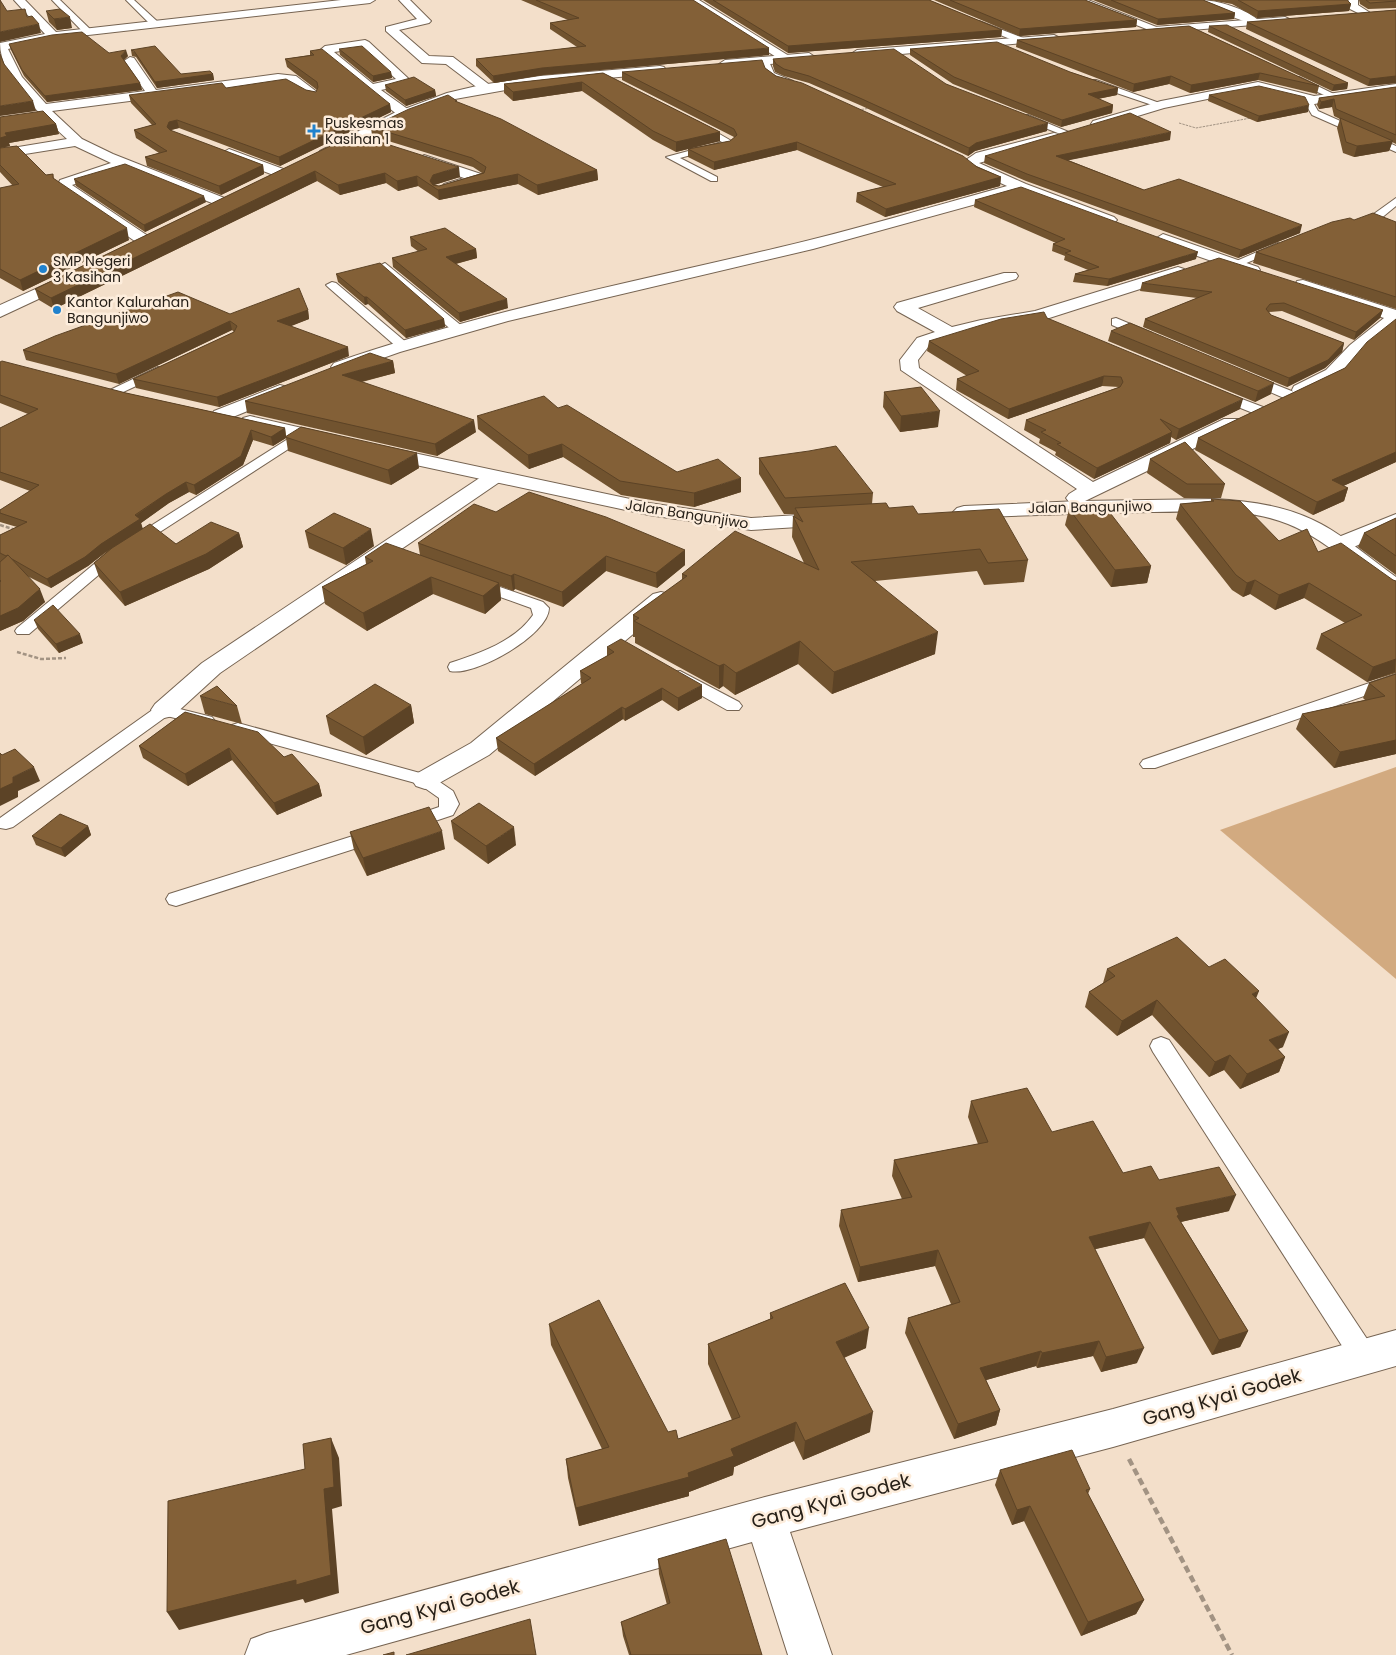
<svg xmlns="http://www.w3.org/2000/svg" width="1396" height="1655" font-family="Poppins,sans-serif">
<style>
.forest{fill:#d2aa80}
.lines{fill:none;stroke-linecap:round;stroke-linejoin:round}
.lane-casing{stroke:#766452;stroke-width:2}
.street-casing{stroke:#766452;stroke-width:2}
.secondary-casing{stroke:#766452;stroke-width:2}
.path-far2{stroke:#a29383;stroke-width:1;stroke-dasharray:2.5 1;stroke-linecap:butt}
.path-far1{stroke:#a29383;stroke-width:2.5;stroke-dasharray:4 2;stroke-linecap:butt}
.path{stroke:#a29383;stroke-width:4.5;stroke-dasharray:7 4;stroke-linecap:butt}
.lane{fill:#fff;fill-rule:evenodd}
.street{fill:#fff;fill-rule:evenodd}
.secondary{fill:#fff;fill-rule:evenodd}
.wall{fill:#71532f}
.shaded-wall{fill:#5c4326}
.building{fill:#836037;stroke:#5c4326}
.poi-dot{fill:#2182cd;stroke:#fdeddc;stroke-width:2}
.labels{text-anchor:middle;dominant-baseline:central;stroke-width:5;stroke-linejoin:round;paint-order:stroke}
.far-poi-label{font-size:14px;fill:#272018;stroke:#fdeddc;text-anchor:start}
.far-street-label{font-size:14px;fill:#272018;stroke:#fdeddc}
.near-street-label{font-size:19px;fill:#272018;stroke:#fdeddc}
</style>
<rect width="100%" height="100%" fill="#f3dfca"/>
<path class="forest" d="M1396,767V979L1220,830Z"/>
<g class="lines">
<g class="lane-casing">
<g id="lane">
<path d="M52,0H60L91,30V34H85Z"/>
<path d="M126,0H134L159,23V27H153Z"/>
<path d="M979,21L1026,39L1027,41L1020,43L976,25L975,23Z"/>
<path d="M762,59H768L774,73L793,81V85H787L767,76Z"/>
<path d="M1293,77H1299L1340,97L1333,99L1293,81Z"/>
<path d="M1090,80H1096L1165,105L1158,107L1090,84Z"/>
<path d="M1311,98L1318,100L1314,104L1318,111L1396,146V152L1312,115L1305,103Z"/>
<path d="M1022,115H1028L1071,133L1063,135L1022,119Z"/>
<path d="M697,121L735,143L680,158L717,177V181H711L666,157L722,142L694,126V122Z"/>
<path d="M1396,198V206L1379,220L1355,226L1350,223L1371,216Z"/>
<path d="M1278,243L1283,246L1282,248L1237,267H1229L1227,265Z"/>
<path d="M385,263L463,327V333H455L381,268L379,266Z"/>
<path d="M332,282L336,283L407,343L409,346L407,349H399L328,287L326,285Z"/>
<path d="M1116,318L1152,333L1154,336L1148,340L1144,339L1112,325V319Z"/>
<path d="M158,367L162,368L164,371L162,374L121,393L116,394L110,390Z"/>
<path d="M1249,374L1294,392L1295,395L1294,398H1284L1245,381L1243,378Z"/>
<path d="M1218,390L1263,407L1265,410L1263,413H1253L1213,397L1212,394L1213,391Z"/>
<path d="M302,430L307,431L309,434L307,437L115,561L29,634H17L15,631L17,628L105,555Z"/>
<path d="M477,579L543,602L549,608C549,635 474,677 450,671L448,667L450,663C480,653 514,642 533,615L531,608L472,587L469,584L472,581Z"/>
<path d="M680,671L739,702L742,706L739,710H727L674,680L672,676L674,672Z"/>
<path d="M1396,674V685L1155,768H1143L1140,764L1143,760Z"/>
<path d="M164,705L212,717L215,721L212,725L206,726L167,716L13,827L6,829L0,828V818L158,706Z"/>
<path d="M238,723L431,776L453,791L459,804L453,815L411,829L404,827L402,823L404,819L439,807V798L419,784L232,733L229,729L232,725Z"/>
<path d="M375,829L382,830L384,835L382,840L176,906L169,904L166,899L169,894Z"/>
<path d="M1161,1037L1169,1040L1373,1348L1377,1357L1373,1366L1364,1369L1355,1366L1153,1052L1150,1046L1153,1040Z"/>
</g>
</g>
<g class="street-casing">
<g id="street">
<path d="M14,0H25L56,32L341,0H375L370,3L53,39L8,49L22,77L46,104L145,91L124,61L130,57L134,58L156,90L278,74L296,76L317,92L318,95L317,98C304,101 295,83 278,82L52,111L82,139L113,154L227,199L229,202L222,206L217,205L124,168L72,185L151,238L153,241L151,244H139L57,187L60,180L111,163L75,146L0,158V150L67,139C42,116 0,79 0,43L45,34Z"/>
<path d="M399,0H410L431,21L429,23L399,30L429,56L453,57L491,86L493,89L491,92H483L446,64L422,63L386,31V27L417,19Z"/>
<path d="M686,0H699L794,59L788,63L784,62Z"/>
<path d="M1073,0H1088L1164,30L1158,33L1154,32Z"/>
<path d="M1200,0C1217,0 1248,9 1260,22L1258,24C1252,26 1210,8 1200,4Z"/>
<path d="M1348,0H1358V5L1372,14L1366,17L1348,8Z"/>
<path d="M365,40L369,42L411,81L409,84L381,90L409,110L411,113L409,116H399L319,51L325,46ZM362,48L396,79L373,84L334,52Z"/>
<path d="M1258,82L1314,96L1396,84V92L1314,104L1258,90L1246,91L1164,108L1098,128L1091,124L1093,121L1161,101Z"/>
<path d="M1054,133L1059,134L1061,137L1059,140L979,163L1026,184L1114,217L1117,220L1114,223H1104L1020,192L813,249L508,321L400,352L346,371H334L331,367L334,363C478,313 628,283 777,248C854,230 931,207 1007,186L966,167L963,162L976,153Z"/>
<path d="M229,149L286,170L288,173L286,176H276L224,156L222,153Z"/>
<path d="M424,155L484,175L486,178L484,181L449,191L444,190L442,187L444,184L464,178L419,162L417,159Z"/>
<path d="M1163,234L1258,267L1260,270L1258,273H1246L1157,242L1155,239Z"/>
<path d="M1178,267L1184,269L1186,272L1184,275L1043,320L982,330L937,342L929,346L918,360L919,368L1093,482L1224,419H1238L1241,423L1238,427L1083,502L1076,504L1069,502L1066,498L1069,494L1077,489L901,370L900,360L917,338L935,332L897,311L894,307L897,303L1004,273H1016L1018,276L1016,279L918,308L952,327L981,320L1035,311Z"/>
<path d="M1303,280L1396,310V325L1362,353L1340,378L1301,396L1294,394L1292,390L1294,386L1326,370L1350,345L1384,318L1297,289L1295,285L1297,281Z"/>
<path d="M280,385L287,387L289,391L287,395L228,419H214L211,415L214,411Z"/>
<path d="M494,471L501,473L504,477L501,481L220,673L173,716L164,718L155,716L151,710L155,704L202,663L487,473Z"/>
<path d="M1396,514V528L1347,550L1339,552L1331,550L1328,545L1331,540Z"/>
<path d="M661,592L669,594L672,599L669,604L489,755L434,786L425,789L416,786L412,780L416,774L471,743L653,594Z"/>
<path d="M1396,1330V1366L1113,1447L790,1532L832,1655H788L752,1542L346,1655H245L251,1639L267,1633L765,1497L1113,1409Z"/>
</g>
</g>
<g class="secondary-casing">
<g id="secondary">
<path d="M1285,17L1291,20L1289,22L1154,33L1148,30L1154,27Z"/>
<path d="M1054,35L1060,38L1058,40L857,58L851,54L857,50Z"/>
<path d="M809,53L815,57L813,60L725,68L719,64L725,60Z"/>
<path d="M660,66L664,67L666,70L664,73L540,84L455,99L415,113L332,154H322L320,151L394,113L447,93L481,85L540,76Z"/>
<path d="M71,273L77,275L79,278L77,281L0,317V305Z"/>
<path d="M250,416L337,436L340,440L337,444L330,446L243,426L240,422L243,418Z"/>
<path d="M381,446L649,503L751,518L831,513L839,514L842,519L839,524L831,525L751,530L649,515L374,456L371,452L374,448Z"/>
<path d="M1214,499C1251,501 1288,506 1321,524C1347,538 1372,560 1396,577V595L1388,593C1358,570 1323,538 1288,524C1246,507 1198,512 1153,512C1090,513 1027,515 964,518L957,516L953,512L957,508L964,506L1080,501Z"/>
</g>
</g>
<g class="path-far2">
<path d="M858,110L871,108"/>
<path d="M1179,123L1196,128L1251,118"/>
</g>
<g class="path-far1">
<path d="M0,525L16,530"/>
<path d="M17,652L41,659L66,658"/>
</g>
<path class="path" d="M1129,1459L1232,1655"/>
<use href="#lane" class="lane"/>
<use href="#street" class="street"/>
<use href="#secondary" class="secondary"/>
</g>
<g class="wall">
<path d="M521,0H693L769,55L543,75L494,83L476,66V59L577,47L550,29V23L568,20Z"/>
<path d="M703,0H929L1002,30L1001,37L788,53Z"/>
<path d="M934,0H1085L1137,20L1136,27L1019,36Z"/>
<path d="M1093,0H1203L1235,13L1234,19L1157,25Z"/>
<path d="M1210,0H1348V1L1351,4L1349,11L1257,18L1232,4Z"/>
<path d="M1359,0H1396V8L1368,9L1360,4Z"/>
<path d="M1396,10V83L1368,86L1246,29L1247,22Z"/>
<path d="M46,11L72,28L57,30L49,22Z"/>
<path d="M1189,26L1319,86L1317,94L1258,80L1190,93L1169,84L1133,92L1016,47L1017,40Z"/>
<path d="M1209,26L1348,83L1347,89L1332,91L1208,32Z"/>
<path d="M9,44L109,53L128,56L124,60L140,83L142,90L47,102L24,76L11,50Z"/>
<path d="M339,49L391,72L392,78L373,82L340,55Z"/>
<path d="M910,49L1070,72L1118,88L1117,95L1098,99L1113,105L1112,113L1061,127L953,84L910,55Z"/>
<path d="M131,50L181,74H213L214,80L157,88L136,57L132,56Z"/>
<path d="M310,51L390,104L391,112L280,166L179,128L171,130V131L263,165L264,174L221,195L147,166L145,157L159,153L136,138L134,130L152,125L131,103L129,95L226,88L306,90L316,92L317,90L287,67L285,59L310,55Z"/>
<path d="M773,59L946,84L1047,131L975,151L968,156L862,106L809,83L784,76L775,72L773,66Z"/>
<path d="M765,68L776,76L1001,177L1000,186L885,217L856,202L857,193L883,187L797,150L714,170L688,157V149L730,141L734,138V137L622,80V72Z"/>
<path d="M603,73L720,132V141L676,152L653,140L582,91L513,101L504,93V84Z"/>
<path d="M385,85L435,90L436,96L406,106L386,91Z"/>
<path d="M1396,87V144L1392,142L1389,151L1354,157L1343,153L1337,128L1340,119L1334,116L1332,107L1319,109L1317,105L1319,98Z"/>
<path d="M1209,95L1308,112L1257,122L1208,101Z"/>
<path d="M457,101V102L597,170L598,180L538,195L518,184L439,200L418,186L398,191L386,183L340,195L317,181L54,309L39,300L35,289L355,134L460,177L434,185L439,186L482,173L473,167L372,136L371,127Z"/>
<path d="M0,117L56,124L59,134L9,143L10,146L0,148L46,175L53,174L54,179L129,240L23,291L0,278V188L13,186L0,172Z"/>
<path d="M1170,140L1068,160L1144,190L1300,233L1238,258L1026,181L984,163L985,156Z"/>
<path d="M74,179L206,202L145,232L76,186Z"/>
<path d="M975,200L1196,259L1107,286L1073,282L1075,274L1088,270L1064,260L1065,256L1052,251L1053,244L1056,243L974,207Z"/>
<path d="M1354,220L1396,222V309L1253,263L1256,252Z"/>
<path d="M410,237L476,249L477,258L456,264L508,308L460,322L393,267L392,258L419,252L411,246Z"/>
<path d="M336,274L444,319L445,327L406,338L368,304L365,305L338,282Z"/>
<path d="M1142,283L1383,310L1380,318L1354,340L1282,311L1269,312L1271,315L1344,343L1342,352L1325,368L1287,387L1143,327L1145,319L1197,298L1140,291Z"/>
<path d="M308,310L309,319L290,326L349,356L219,407L136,388L133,379L234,332L232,330L119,384L26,360L23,350L230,314Z"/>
<path d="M1047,318L1240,409L1176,440L1171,437L1170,443L1094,479L1055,455L1056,452L1039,443L1040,439L1024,430L1026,420L1119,387L1102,386L1008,419L956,390L957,379L967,376L927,351L929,341Z"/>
<path d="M1396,319V462L1343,486L1348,488L1344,501L1313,515L1195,450L1198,438L1345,368Z"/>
<path d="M1111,331L1271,394L1255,402L1108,341Z"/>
<path d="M393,361L395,373L362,382L476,432L437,456L247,413L245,401Z"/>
<path d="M0,362L126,393L285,428L286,436L419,468L391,485L288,451L286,438L273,446L253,440L243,465L196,495L189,492L169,503L141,523L142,528L176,544L239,533L243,547L209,569L125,606L99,577L94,563L108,551L88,566L51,588L27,576L45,602L23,621L0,631V562L1,561H0V535L17,527L0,522V510L30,491L0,480V428L28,414L0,403Z"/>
<path d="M884,392L938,427L900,432L883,407Z"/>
<path d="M558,408L677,472L741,492L694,507L621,495L563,457L529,469L478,429L477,416Z"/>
<path d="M759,458L873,493L872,504L918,514L1028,560L1024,582L984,585L977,571L875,581L935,654L832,694L798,664L735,695L723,686L719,689L635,643V637H633V615L682,580V574L804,563L792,537L793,516L794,517V514H784L759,474Z"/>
<path d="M1150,459L1225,484L1221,498H1184L1147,473Z"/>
<path d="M1211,499L1279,541L1318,552L1396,581V673L1367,682L1316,649L1321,634L1345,623L1304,598L1275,610L1250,594L1243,597L1232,590L1176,519L1180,504L1211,501Z"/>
<path d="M1069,509L1151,566L1147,583L1111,587L1065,525Z"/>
<path d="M496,512L685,550V565L657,588L606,571L563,607L515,589L513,591L500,586L501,600L485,614L433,594L367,631L325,604L322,587L366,564L365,557L420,555L418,543Z"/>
<path d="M1396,518V575L1358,547L1364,533Z"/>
<path d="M305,531L374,546L346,565L309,548Z"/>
<path d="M34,620L83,643L59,653L38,629Z"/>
<path d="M607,647L702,698L678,711L662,700L625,721L623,719L535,776L498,751L496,738L582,684L581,683L580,671L607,656Z"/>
<path d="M1396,674V754L1334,768L1296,729L1302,714L1365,700L1363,698L1369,683Z"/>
<path d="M200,696L237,706L242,724L205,714Z"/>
<path d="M411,705L414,723L366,755L330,734L326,716Z"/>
<path d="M185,712L284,757L319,784L322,796L277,815L232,760L188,786L143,758L139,746Z"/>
<path d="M451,821L516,845L488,864L454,839Z"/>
<path d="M88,826L91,835L65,857L36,845L32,836Z"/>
<path d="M350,832L445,849L367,876L354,850Z"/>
<path d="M1209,967L1256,998L1283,1047L1278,1049L1285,1057L1279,1072L1240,1089L1224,1070L1209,1077L1152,1015L1117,1036L1085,1007L1089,992L1103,983L1107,969Z"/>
<path d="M971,1101L1052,1132L1123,1173L1159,1180L1229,1211L1181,1222L1248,1331L1240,1347L1212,1355L1144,1238L1095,1249L1137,1363L1101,1372L1093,1356L1037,1368L1036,1366L986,1380L1000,1410L996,1425L954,1439L905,1333L908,1318L951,1304L935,1266L858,1282L839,1226L841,1210L902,1199L892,1176L894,1160L978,1144L968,1117Z"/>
<path d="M770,1313L866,1348L844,1358L870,1432L803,1460L794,1441L734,1467L733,1475L689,1492V1496L579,1526L568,1478L566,1459L602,1449L551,1345L549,1324L668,1432L678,1439L732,1420L708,1364V1344L770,1319Z"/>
<path d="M1000,1470L1090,1489L1088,1494L1144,1600L1136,1614L1081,1636L1024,1521L1012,1525L995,1485Z"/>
<path d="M658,1559L762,1655H629L623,1636L621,1622L667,1605L659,1574Z"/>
</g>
<g class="shaded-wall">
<path d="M1351,4L1349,11L1257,18L1258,11Z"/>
<path d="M1235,13L1234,19L1157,25L1158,19Z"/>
<path d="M70,17L72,28L57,30L54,19Z"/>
<path d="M1137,20L1136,27L1019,36L1020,29Z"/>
<path d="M39,24L41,33L0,42V32Z"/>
<path d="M1002,30L1001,37L788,53V46Z"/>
<path d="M769,48V55L543,75L494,83L493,76L542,68Z"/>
<path d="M126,50L128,56L122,62L121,56Z"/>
<path d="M391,72L392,78L373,82V76Z"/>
<path d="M1260,73L1258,80L1190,93L1191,85Z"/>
<path d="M213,74L214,80L157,88L155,82Z"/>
<path d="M1171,76L1169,84L1133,92L1134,84Z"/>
<path d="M1396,76V83L1368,86L1370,79Z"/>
<path d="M582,82V91L513,101V92Z"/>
<path d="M140,83L142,90L47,102L45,96Z"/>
<path d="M1348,83L1347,89L1332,91L1334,85Z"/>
<path d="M1118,88L1117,95L1087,101L1088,94Z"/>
<path d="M435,90L436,96L406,106L405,100Z"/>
<path d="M1334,99L1332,107L1319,109L1321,102Z"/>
<path d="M33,101L36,111L0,116V106Z"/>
<path d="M390,104L391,112L280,166L279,157Z"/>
<path d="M1113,105L1112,113L1061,127L1062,120Z"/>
<path d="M1309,105L1308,112L1257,122L1259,116Z"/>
<path d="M177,120L179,128L171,130L169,135L167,127L169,122Z"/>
<path d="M1048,123L1047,131L975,151L968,156L969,148L976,143Z"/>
<path d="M56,124L59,134L9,143L10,146L0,148V138L5,133Z"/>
<path d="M720,132V141L676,152V142Z"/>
<path d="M1171,132L1170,140L1055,163L1056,156Z"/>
<path d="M1393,141L1389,151L1354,157L1357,146Z"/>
<path d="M797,142V150L714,170V162Z"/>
<path d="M263,165L264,174L221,195L219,186Z"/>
<path d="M459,167L460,177L434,185V187L430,181L433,175Z"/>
<path d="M597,170L598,180L538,195L537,185Z"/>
<path d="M315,171L317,181L54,309L51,298Z"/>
<path d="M385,173L386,183L340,195L338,185Z"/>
<path d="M518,174V184L439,200L438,190Z"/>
<path d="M417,176L418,186L398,191L397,181Z"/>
<path d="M1001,177L1000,186L885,217L886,209Z"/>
<path d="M204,196L206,202L145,232L144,225Z"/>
<path d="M1302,225L1300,233L1238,258L1241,250Z"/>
<path d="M127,228L129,240L23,291L20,280Z"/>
<path d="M476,249L477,258L447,266L446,257Z"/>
<path d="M1198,252L1196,259L1107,286L1109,279Z"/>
<path d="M364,297H367L368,304L365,305Z"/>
<path d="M507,299L508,308L460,322L459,313Z"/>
<path d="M308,310L309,319L279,331L277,321Z"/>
<path d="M1383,310L1380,318L1354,340L1356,332Z"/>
<path d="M444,319L445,327L406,338L405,330Z"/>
<path d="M230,321L232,330L119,384L116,374Z"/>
<path d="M1344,343L1342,352L1325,368L1287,387L1289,378Z"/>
<path d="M348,347L349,356L219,407L217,397Z"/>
<path d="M393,361L395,373L344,386L342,375Z"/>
<path d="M1104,376L1102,386L1008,419L1009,409Z"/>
<path d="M1274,383L1271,394L1255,402L1258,391Z"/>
<path d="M1243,399L1240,409L1176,440L1179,429Z"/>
<path d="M940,411L938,427L900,432L901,416Z"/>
<path d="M474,420L476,432L437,456L435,444Z"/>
<path d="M285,428L286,437H285L286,438L273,446L271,437Z"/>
<path d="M251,430L253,440L243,465L196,495L194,485Z"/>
<path d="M1172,432L1170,443L1094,479L1097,468Z"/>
<path d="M562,444L563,457L529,469L528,455Z"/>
<path d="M1396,452V462L1328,493L1332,480Z"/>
<path d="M417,453L419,468L391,485L388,470Z"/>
<path d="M741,478V492L694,507V493Z"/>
<path d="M186,482L189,492L169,503L141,523L143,529L104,553L88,566L51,588L47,579L166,494Z"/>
<path d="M1348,488L1344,501L1313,515L1317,502Z"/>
<path d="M371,529L374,546L346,565L343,548Z"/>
<path d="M239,533L243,547L209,569L125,606L120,592Z"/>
<path d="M685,550V565L657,588L656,573Z"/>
<path d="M606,556V571L563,607L562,592Z"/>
<path d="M1151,566L1147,583L1111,587L1115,570Z"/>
<path d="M514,574L515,589L513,591L511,576Z"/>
<path d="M431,577L433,594L367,631L363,613Z"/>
<path d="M1255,580L1250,594L1243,597L1247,583Z"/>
<path d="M499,583L501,600L485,614L483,596Z"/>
<path d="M1309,583L1304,598L1275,610L1279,595Z"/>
<path d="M40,589L45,602L23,621L0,631V616Z"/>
<path d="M938,632L935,654L832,694L834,672Z"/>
<path d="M80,634L83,643L59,653L56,644Z"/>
<path d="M800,641L798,664L735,695L736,673Z"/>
<path d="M1396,659L1395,672L1367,682L1373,667Z"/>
<path d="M724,664L723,686L719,689V666Z"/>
<path d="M702,685V698L678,711V698Z"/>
<path d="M662,688V700L625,721V709Z"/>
<path d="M411,705L414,723L366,755L363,737Z"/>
<path d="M622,707L623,719L535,776L534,764Z"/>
<path d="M1396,740V754L1334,768L1340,752Z"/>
<path d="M229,748L232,760L188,786L185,774Z"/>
<path d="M34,767L40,781L18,791V797L0,806V789L13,777Z"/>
<path d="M319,784L322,796L277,815L274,803Z"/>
<path d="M88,826L91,835L65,857L61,848Z"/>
<path d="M514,827L516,845L488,864L486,846Z"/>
<path d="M442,831L445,849L367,876L363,858Z"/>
<path d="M1259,991L1253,1006L1252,994Z"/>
<path d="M1157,1000L1152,1015L1117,1036L1122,1021Z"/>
<path d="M1289,1032L1283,1047L1263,1055L1269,1040Z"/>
<path d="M1230,1055L1224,1070L1209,1077L1215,1062Z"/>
<path d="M1285,1057L1279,1072L1240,1089L1247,1074Z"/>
<path d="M1236,1195L1229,1211L1176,1223V1208Z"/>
<path d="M1150,1222L1144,1238L1083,1252L1089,1237Z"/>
<path d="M938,1250L935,1266L858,1282L860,1267Z"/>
<path d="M869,1328L866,1348L833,1362L836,1342Z"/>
<path d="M1248,1331L1240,1347L1212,1355L1219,1340Z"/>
<path d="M1099,1341L1093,1356L1037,1368L1042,1353Z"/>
<path d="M1144,1348L1137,1363L1101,1372L1106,1357Z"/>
<path d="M1041,1351L1036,1366L976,1383L980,1368Z"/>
<path d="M1000,1410L996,1425L954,1439L958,1424Z"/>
<path d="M873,1412L870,1432L803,1460L805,1441Z"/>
<path d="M796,1422L794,1441L734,1467L733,1475L689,1492V1496L579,1526L576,1508L688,1473L731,1449Z"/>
<path d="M331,1438L339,1458L342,1506L332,1509L339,1593L305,1603L303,1599L179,1630L167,1612L324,1489Z"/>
<path d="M1030,1506L1024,1521L1012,1525L1017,1510Z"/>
<path d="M1144,1600L1136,1614L1081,1636L1088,1622Z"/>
</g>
<g class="building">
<path d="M0,0L7,11L25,9L27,17L32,16L39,24L0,32Z"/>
<path d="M536,0H693L769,48L542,68L493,76L476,59L586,46L550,23L579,18Z"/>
<path d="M713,0H929L1002,30L788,46Z"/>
<path d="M950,0H1085L1137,20L1020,29Z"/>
<path d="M1111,0H1203L1235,13L1158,19Z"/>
<path d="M1238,0H1348V1L1351,4L1258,11Z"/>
<path d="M1366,0H1396V1L1370,3Z"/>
<path d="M60,9L70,17L54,19L46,11Z"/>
<path d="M1396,10V76L1370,79L1247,22Z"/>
<path d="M1227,25L1348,83L1334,85L1209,26Z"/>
<path d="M1189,26L1319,86L1260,73L1191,85L1171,76L1134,84L1017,40Z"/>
<path d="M82,32L109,53L126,50L121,56L140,83L45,96L22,70L9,44L52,35Z"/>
<path d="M997,42L1070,72L1118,88L1088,94L1113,105L1062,120L954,77L910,49Z"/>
<path d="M155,46L181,74L210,71L213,74L155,82L134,51L131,50Z"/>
<path d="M362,46L391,72L373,76L339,49Z"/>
<path d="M322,49L390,104L279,157L177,120L169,122L167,127L170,130L263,165L219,186L145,157L167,151L134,130L156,124L129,95L222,83L226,88L286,79L306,90L316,92L318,87L317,82L285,59L314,55L310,51Z"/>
<path d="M894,49L946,84L1048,123L976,143L969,148L862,99L809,76L784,69L776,64L773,59Z"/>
<path d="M0,54L4,64L33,101L0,106Z"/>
<path d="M762,60L765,68L776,76L802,83L963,156L977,167L1001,177L886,209L857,193L896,184L797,142L714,162L688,149L730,141L737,135L734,129L622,72Z"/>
<path d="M603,73L720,132L676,142L653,131L582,82L513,92L504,84Z"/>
<path d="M414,77L435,90L405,100L385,85Z"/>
<path d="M1259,86L1305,97L1309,105L1259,116L1209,95Z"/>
<path d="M1396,87V135L1336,109L1334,99L1321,102L1319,98Z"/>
<path d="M448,95L457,101H455L501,119L597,170L537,185L518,174L438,190L417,176L397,181L385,173L338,185L315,171L51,298L35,289L355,134L459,167L433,175L430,181L433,185L439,186L484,173L486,167L472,158L371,127L409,109Z"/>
<path d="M43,111L56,124L5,133L7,136L0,138V117Z"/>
<path d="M1130,113L1171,132L1056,156L1144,190L1179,179L1302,225L1241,250L1027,174L985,156Z"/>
<path d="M1340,118L1393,141L1357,146L1346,142Z"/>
<path d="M17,146L46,175L53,174V178L127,228L20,280L0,269V188L19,184L0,165V148Z"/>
<path d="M125,164L204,196L144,225L74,179Z"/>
<path d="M1021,187L1198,252L1109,279L1075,274L1099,267L1065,253L1071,251L1053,244L1065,239L975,200Z"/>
<path d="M1373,213L1396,222V297L1256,252L1332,222L1350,218L1354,220Z"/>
<path d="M445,228L476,249L446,257L507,299L459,313L392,258L427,249L410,237Z"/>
<path d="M1219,258L1383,310L1356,332L1284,303L1270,304L1266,309L1271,315L1344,343L1328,360L1289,378L1145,319L1212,292L1142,283Z"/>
<path d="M380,263L444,319L405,330L367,297H364L336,274Z"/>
<path d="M299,288L308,310L277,321L348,347L217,397L133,379L234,332L237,326L230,321L116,374L23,350L55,336L178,292L230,314Z"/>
<path d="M1044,312L1047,318L1243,399L1179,429L1160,419L1172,432L1097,468L1057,444L1061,443L1041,432L1046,430L1026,420L1120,387L1123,382L1121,377L1104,376L1009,409L957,379L979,371L929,341L1001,319Z"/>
<path d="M1396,319V452L1332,480L1348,488L1317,502L1198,438L1345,368L1367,342Z"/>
<path d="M1130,323L1274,383L1258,391L1111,331Z"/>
<path d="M370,353L393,361L342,375L474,420L435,444L245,401Z"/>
<path d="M2,361L126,393L285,428L271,437L251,430L241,456L194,485L186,482L166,494L135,515L140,519L101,544L85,557L47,579L12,559L8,555L6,556L0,553V535L27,522L0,513V510L39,485L0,472V428L38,409L0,395V362Z"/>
<path d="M921,387L940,411L901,416L884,392Z"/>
<path d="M544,396L558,408L567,405L677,472L718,459L741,478L694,493L620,481L562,444L528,455L477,416Z"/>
<path d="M301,427L417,453L388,470L285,437Z"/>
<path d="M1185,442L1225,484H1187L1150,459Z"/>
<path d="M836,446L873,493L785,498L759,458L809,451Z"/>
<path d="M529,492L606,517L685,550L656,573L606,556L562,592L514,574L511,576L418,543L474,504L496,512Z"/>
<path d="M1211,499L1240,501L1279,541L1307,529L1318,552L1341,543L1393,580L1396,581V659L1373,667L1321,634L1362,615L1309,583L1279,595L1255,580L1247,583L1236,575L1180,504L1214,501Z"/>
<path d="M886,503L889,508L913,506L918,514L999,509L1028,560L988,563L980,549L851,562L938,632L834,672L800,641L736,673L724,664L719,666L634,621L639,618L633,615L687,576L682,574L735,531L819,570L793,516L803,522L795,508Z"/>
<path d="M1104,505L1151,566L1115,570L1069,509Z"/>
<path d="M334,513L371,529L343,548L305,531Z"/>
<path d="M1396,518V556L1364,533Z"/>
<path d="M211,522L239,533L206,554L120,592L94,563L112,548L150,524L176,544Z"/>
<path d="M386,543L499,583L483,596L431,577L363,613L322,587L373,561L365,557Z"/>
<path d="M8,555L40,589L18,608L0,616V582L1,581L0,580V562Z"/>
<path d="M53,605L80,634L56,644L34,620Z"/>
<path d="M621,639L702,685L678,698L662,688L625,709L622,707L534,764L496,738L591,678L580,671L614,652L607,647Z"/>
<path d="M1396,674V740L1340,752L1302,714L1385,696L1369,683Z"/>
<path d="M375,684L411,705L363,737L326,716Z"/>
<path d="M217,686L237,706L200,696Z"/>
<path d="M185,712L258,732L284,757L292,754L319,784L274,803L229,748L185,774L139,746Z"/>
<path d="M15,749L34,767L13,777V783L0,789V753L2,755Z"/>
<path d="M479,803L514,827L486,846L451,821Z"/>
<path d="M429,807L442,831L363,858L350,832Z"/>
<path d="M60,814L88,826L61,848L32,836Z"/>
<path d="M1177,937L1209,967L1225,959L1259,991L1252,994L1289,1032L1269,1040L1285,1057L1247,1074L1230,1055L1215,1062L1157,1000L1122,1021L1089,992L1115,976L1107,969Z"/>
<path d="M1027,1088L1052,1132L1093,1121L1123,1173L1151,1166L1159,1180L1219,1167L1236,1195L1176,1208L1179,1215L1177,1216L1248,1331L1219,1340L1150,1222L1089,1237L1144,1348L1106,1357L1099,1341L1042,1353L1041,1351L980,1368L1000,1410L958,1424L908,1318L960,1302L938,1250L860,1267L841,1210L912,1197L894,1160L988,1142L971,1101Z"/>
<path d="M845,1283L869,1328L836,1342L873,1412L805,1441L796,1422L731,1449L734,1456L688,1473L689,1477L576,1508L566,1459L609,1447L549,1324L599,1300L668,1432L676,1430L678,1439L740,1417L708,1344L773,1318L770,1313Z"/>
<path d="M331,1438L334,1487L324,1489L331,1575L296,1585V1580L167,1612L168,1501L305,1469L303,1444Z"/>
<path d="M1072,1450L1090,1489L1086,1490L1144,1600L1088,1622L1030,1506L1017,1510L1000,1470Z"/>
<path d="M726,1539L762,1655H631L621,1622L670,1603L658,1559Z"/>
<path d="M530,1619L536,1655H406Z"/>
<path d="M394,1652V1655H383Z"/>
</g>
<g class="poi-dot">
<path d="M311.5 123.5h5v5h5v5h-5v5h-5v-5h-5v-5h5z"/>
<circle cx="43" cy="269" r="5"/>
<circle cx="57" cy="310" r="5"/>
</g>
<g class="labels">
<g class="far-poi-label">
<text x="325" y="123">Puskesmas<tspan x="325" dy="16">Kasihan 1</tspan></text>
<text x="53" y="261">SMP Negeri<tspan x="53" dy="16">3 Kasihan</tspan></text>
<text x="67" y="302">Kantor Kalurahan<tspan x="67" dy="16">Bangunjiwo</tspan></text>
</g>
<g class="far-street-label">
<text transform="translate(1090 507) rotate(-1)">Jalan Bangunjiwo</text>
<text transform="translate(687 514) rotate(9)">Jalan Bangunjiwo</text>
</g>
<g class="near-street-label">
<text transform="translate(1222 1397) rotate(-16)">Gang Kyai Godek</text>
<text transform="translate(831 1501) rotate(-15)">Gang Kyai Godek</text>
<text transform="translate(440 1607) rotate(-15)">Gang Kyai Godek</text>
</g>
</g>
</svg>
